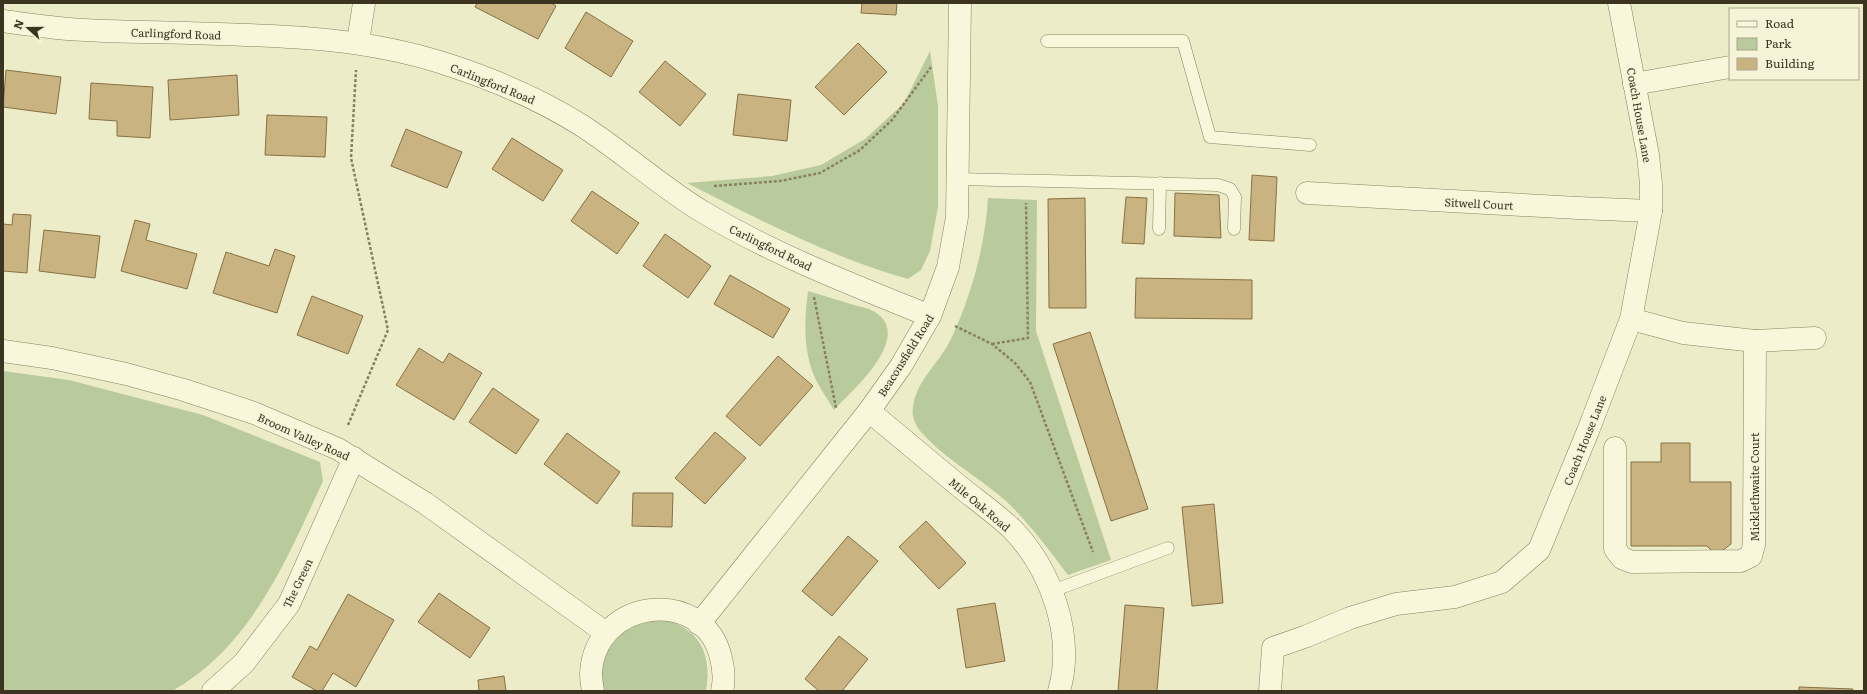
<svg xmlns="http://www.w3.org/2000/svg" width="1867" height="694" font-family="Literata,serif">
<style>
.green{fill:#b9cb9d}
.building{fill:#c9b380;stroke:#877145}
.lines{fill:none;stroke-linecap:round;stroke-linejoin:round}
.lane-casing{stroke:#89805e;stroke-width:13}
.street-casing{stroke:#89805e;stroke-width:23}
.path{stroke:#89805e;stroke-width:2.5;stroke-dasharray:3 2;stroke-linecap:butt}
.lane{stroke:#f8f7dc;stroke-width:12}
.street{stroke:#f8f7dc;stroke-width:22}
.labels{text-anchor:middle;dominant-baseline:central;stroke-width:3.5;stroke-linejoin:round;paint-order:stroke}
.street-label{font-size:11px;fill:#3a3421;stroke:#f5f4d8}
</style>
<rect width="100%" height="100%" fill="#edecc9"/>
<g class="green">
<path d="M930,51L938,106V207L930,251L921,270L908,279C830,257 758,219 687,183L772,176L821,165L865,139L904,103Z"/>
<path d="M988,198L1037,200L1036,331L1111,560L1068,575C1049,550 1029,523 1006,501C980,478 945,459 923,434C916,427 911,417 913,407C916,381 939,363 950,341C971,297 985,247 988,198Z"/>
<path d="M808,291C823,296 839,300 854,305C861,307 869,308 875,312C914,337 853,390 834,410C828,400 821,390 816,380C803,352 804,321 808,291Z"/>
<path d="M3,371L69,380L203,415L320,462L323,481C287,559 251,647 172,691H3Z"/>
<path d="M650,619C656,620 663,619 669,621C702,631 712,659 706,691H604C595,666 607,637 632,624C637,622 644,621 650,619Z"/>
</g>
<g class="building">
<path d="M477,3H551L556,6L538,39L475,7Z"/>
<path d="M862,3H897L896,15L861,13Z"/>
<path d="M586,12L633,41L611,77L565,48Z"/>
<path d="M858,43L887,72L844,115L815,87Z"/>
<path d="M665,61L706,94L680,126L639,92Z"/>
<path d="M6,70L61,77L56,114L3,107Z"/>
<path d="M237,75L239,115L170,120L168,80Z"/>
<path d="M91,83L153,87L150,138L117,136V121L89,119Z"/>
<path d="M738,94L791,100L787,141L733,135Z"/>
<path d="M267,115L327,117L325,157L265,155Z"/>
<path d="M406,129L462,152L447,188L391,166Z"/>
<path d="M512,138L563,170L543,201L492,169Z"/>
<path d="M1252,175L1277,177L1274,241L1249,240Z"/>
<path d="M592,191L639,223L617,254L571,221Z"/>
<path d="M1175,193L1219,195L1221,238L1174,236Z"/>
<path d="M1126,197L1147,198L1144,244L1122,243Z"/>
<path d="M1085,198L1086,308H1049L1048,199Z"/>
<path d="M13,214L31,215L27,273L3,271V224L12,225Z"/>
<path d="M135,220L150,224L146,240L197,254L187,289L121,271Z"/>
<path d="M44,230L100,236L95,278L39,271Z"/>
<path d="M665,234L711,266L688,298L643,266Z"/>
<path d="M275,249L295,256L277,313L213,293L226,252L269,266Z"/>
<path d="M730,275L790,309L773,338L714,304Z"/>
<path d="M1136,278L1252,280V319L1135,318Z"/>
<path d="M312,296L363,316L348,354L297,335Z"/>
<path d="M1090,332L1148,509L1111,521L1053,344Z"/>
<path d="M419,348L443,363L449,353L482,373L454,420L396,385Z"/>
<path d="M778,356L813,386L760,446L726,416Z"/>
<path d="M493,388L539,420L516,454L469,422Z"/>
<path d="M715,432L746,458L705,504L675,478Z"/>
<path d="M567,433L620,472L597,504L544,464Z"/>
<path d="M1661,443H1690V482H1731V544L1722,551H1712L1707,546H1631V462H1661Z"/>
<path d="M633,493H673L672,527L632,526Z"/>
<path d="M1214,504L1223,603L1192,606L1182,507Z"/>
<path d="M926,521L966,563L939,589L899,547Z"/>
<path d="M848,536L878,561L832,616L802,591Z"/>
<path d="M439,593L490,628L470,658L418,622Z"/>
<path d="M348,594L394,620L356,687L333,673L322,691H317L292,677L310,646L317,650Z"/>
<path d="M995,603L1005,661L966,668L957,609Z"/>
<path d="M1125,605L1164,608L1157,691H1118Z"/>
<path d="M839,636L868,659L842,691H819L805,679Z"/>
<path d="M504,676L506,691H479L478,680Z"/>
<path d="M1799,687L1853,689L1852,691H1799Z"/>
</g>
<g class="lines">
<g class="lane-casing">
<g id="lane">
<path d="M1047,41H1183L1210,137L1310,145"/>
<path d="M958,179L1218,185L1230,189L1235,197L1234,229"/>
<path d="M1159,229L1160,183"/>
<path d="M1052,591L1168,548"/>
</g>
</g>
<g class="street-casing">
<g id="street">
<path d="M3,21C24,24 46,27 68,29C107,32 148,32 188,33C279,36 362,36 449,65C495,80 541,100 581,125C623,152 660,186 703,212C775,255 853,285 930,316"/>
<path d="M358,42L364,3"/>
<path d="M1634,84L1730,67"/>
<path d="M1307,193L1578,208L1651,211"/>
<path d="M1631,319L1683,333L1755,341L1815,338"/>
<path d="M3,351L52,358L126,374L184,390L254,413L338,449L425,503L606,633"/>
<path d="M869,411C897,434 925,458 953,481C972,497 994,512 1012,529C1051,569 1075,636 1059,691"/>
<path d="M1615,448V549L1622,558L1632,562L1741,561L1751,556L1754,545L1755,341"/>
<path d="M699,624L869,411L901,366L930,316L948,267L957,217L960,3"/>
<path d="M213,691L244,663L289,604L354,458"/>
<path d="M593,691C592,685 591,679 591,673C595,598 704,585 721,658C724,670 725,679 722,691"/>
<path d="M1270,691L1273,648L1307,636L1350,618L1396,604L1455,597L1502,582L1539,550L1588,431L1631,319L1651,211V184L1648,155L1619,3"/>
</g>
</g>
<g class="path">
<path d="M714,186L780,181L820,173L860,150L892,120L931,67"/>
<path d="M814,297L836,408"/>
<path d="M955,326L992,344L1015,363L1030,382L1093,552"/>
<path d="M992,344L1028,338L1026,203"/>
<path d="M348,425L388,330L351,158L356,70"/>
</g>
<use href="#lane" class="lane"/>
<use href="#street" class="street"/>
</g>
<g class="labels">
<g class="street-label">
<text transform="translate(176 33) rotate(2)">Carlingford Road</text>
<text transform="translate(493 83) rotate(22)">Carlingford Road</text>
<text transform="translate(1640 115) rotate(80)">Coach House Lane</text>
<text transform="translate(1479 203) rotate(3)">Sitwell Court</text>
<text transform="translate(771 247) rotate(26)">Carlingford Road</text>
<text transform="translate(905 355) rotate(-58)">Beaconsfield Road</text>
<text transform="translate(304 436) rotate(24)">Broom Valley Road</text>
<text transform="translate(1584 440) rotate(-68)">Coach House Lane</text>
<text transform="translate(1754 487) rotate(-90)">Micklethwaite Court</text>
<text transform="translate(980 504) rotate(40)">Mile Oak Road</text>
<text transform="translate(297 583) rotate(-64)">The Green</text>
</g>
</g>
<rect width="1867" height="694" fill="none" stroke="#3a3421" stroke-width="8"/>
<rect x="1729" y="8" width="130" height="72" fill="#f5f4d8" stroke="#aaa78f"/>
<rect x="1737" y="21" width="20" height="6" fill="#f8f7dc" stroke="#aaa78f"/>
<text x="1765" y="28" font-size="12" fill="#3a3421">Road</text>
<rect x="1737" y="38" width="20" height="12" fill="#b9cb9d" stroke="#aaa78f"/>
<text x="1765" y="48" font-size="12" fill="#3a3421">Park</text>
<rect x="1737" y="58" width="20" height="12" fill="#c9b380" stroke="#aaa78f"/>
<text x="1765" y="68" font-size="12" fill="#3a3421">Building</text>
<g transform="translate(28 28) rotate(291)" stroke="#f5f4d8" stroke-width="3" paint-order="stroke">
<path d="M0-3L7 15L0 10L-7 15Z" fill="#3a3421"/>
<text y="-6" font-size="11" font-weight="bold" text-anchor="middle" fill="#3a3421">N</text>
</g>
</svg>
